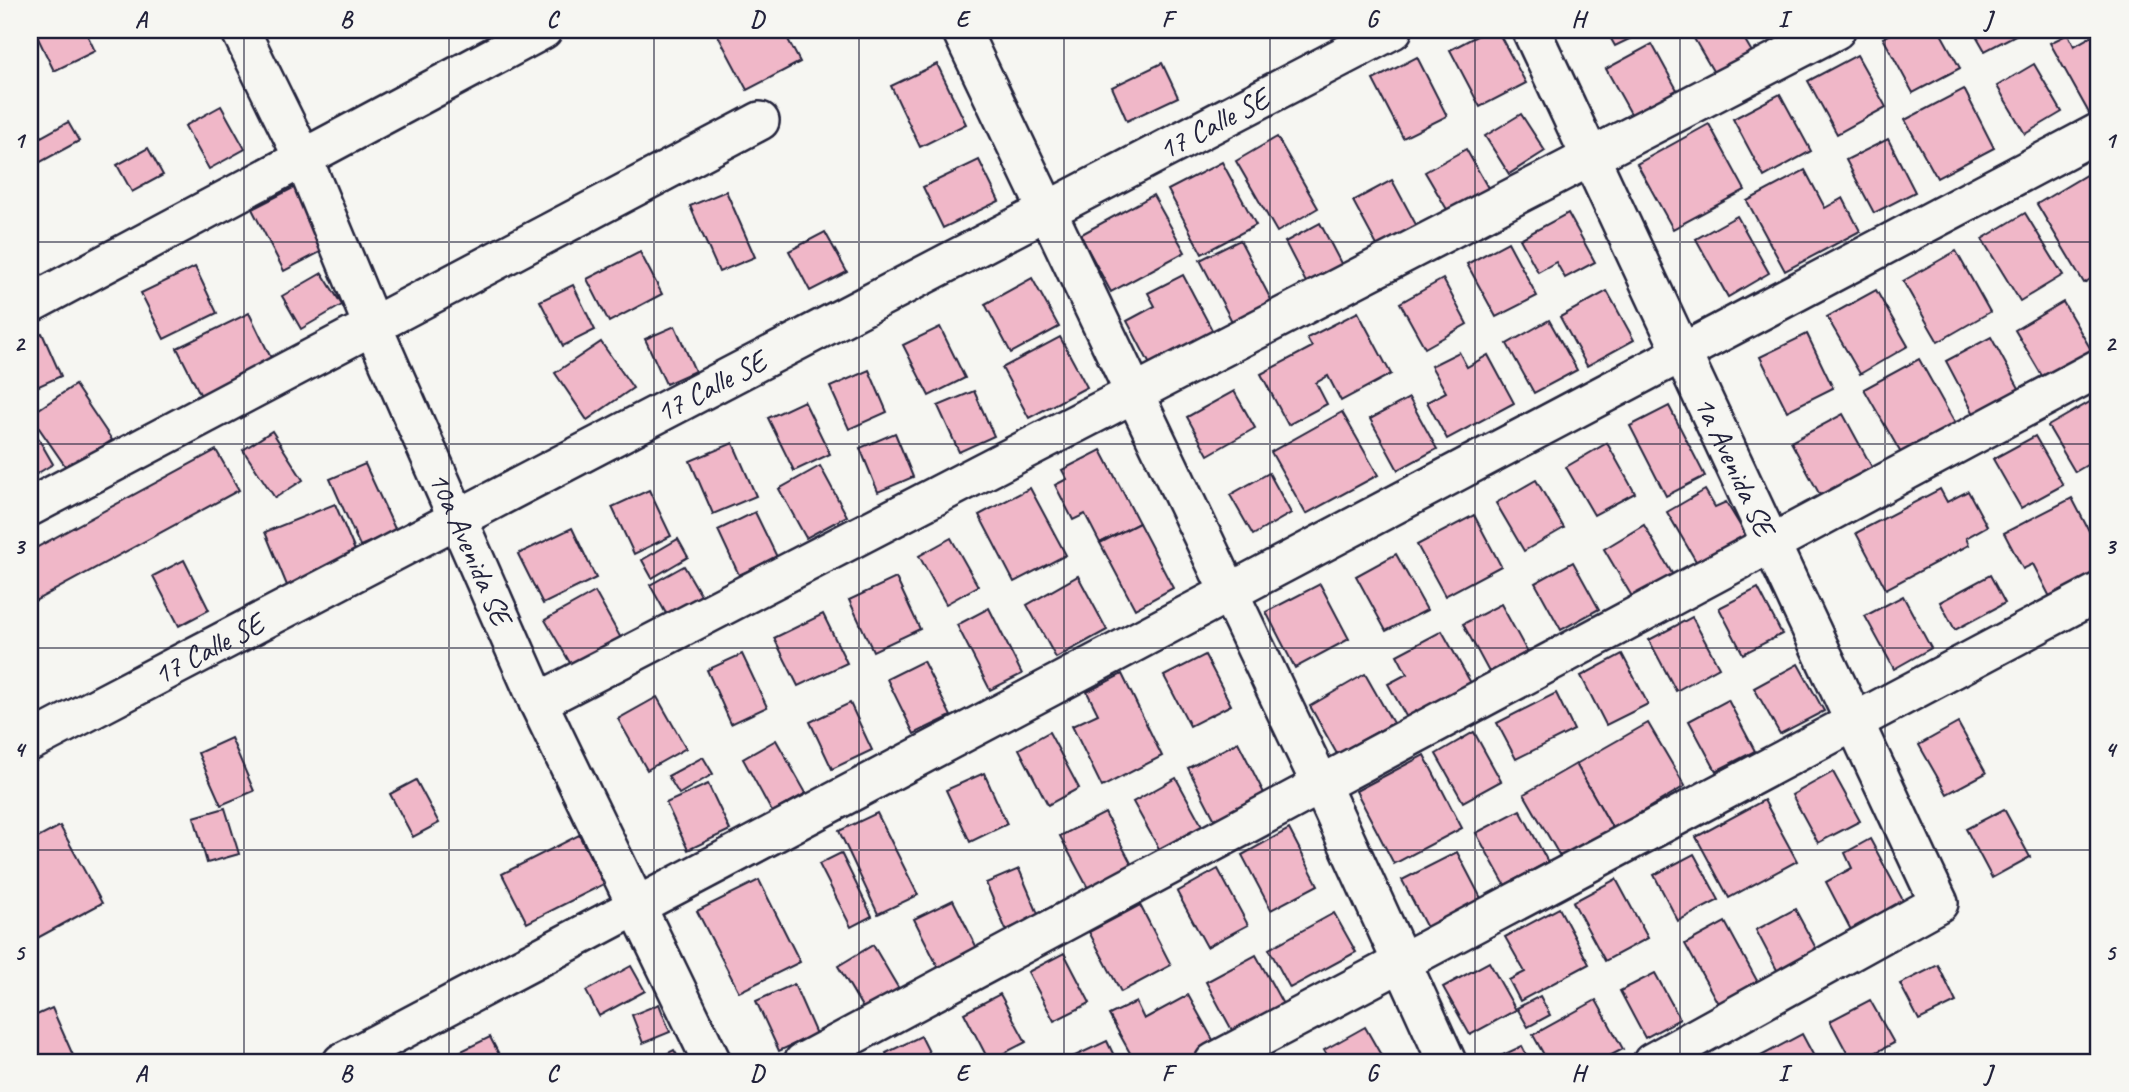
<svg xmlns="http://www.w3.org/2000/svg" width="2129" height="1092" font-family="Caveat,sans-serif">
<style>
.building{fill:#f0b7c8;stroke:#22223b;stroke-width:2}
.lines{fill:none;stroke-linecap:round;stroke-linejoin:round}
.street-casing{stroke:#22223b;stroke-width:42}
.street{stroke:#f6f6f2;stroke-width:37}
.grid{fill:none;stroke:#22223b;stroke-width:2;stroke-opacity:0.55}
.labels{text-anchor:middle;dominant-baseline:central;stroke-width:7;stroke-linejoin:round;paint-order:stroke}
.street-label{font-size:30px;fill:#22223b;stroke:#f6f6f2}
.neatline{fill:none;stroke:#22223b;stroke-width:2.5}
.grid-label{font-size:23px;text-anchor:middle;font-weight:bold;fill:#22223b}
</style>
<rect width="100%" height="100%" fill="#f6f6f2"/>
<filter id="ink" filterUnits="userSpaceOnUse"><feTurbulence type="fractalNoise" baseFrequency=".0143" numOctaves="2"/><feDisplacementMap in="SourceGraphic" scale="14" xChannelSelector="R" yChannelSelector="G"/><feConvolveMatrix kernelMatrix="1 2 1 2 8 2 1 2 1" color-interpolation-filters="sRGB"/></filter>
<g filter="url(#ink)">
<g class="building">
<path d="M34,30H85L95,51L54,71Z"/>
<path d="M715,30H783L800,62L747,90Z"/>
<path d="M1488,30H1497L1526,83L1480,107L1450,50Z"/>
<path d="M1606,30H1648L1615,46Z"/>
<path d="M1689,30H1739L1755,57L1717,78Z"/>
<path d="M1898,30H1939L1960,68L1913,93L1883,38Z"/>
<path d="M1973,30H2025L1985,51Z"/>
<path d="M2099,32V107L2089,113L2050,43L2068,34L2074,46Z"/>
<path d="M1652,44L1681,97L1635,121L1606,69Z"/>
<path d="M1857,55L1886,107L1837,134L1808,81Z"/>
<path d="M1417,57L1447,116L1403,138L1373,80Z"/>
<path d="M1162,63L1178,97L1127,121L1112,87Z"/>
<path d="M937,64L966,124L920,147L891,86Z"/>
<path d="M2034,64L2062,112L2025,134L1997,86Z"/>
<path d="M1964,89L1994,148L1937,178L1905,120Z"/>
<path d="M1780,94L1811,151L1764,177L1733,119Z"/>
<path d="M221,106L245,149L209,169L185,126Z"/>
<path d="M1521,114L1545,151L1509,174L1485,136Z"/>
<path d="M68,122L79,141L37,164L30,151V143Z"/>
<path d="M1709,124L1745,190L1673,229L1637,164Z"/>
<path d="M1277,137L1318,208L1277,232L1236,161Z"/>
<path d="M1888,139L1915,192L1874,213L1846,160Z"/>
<path d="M148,148L163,175L132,192L117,165Z"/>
<path d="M1466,149L1492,195L1452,218L1425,172Z"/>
<path d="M979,160L999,201L943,228L923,187Z"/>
<path d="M1222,162L1256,225L1202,254L1168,190Z"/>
<path d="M2096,169L2099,175V274L2084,283L2037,204Z"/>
<path d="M1805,170L1825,208L1843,198L1860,231L1785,271L1747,201Z"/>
<path d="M1392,180L1420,232L1381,253L1353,201Z"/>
<path d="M295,187L326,249L284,271L252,209Z"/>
<path d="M726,191L755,257L719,272L690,206Z"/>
<path d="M1153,195L1185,252L1111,292L1080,235Z"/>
<path d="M1568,213L1595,262L1565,278L1556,262L1538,272L1520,239Z"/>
<path d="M2025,213L2063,275L2020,301L1982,239Z"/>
<path d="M1737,216L1769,273L1728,297L1696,239Z"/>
<path d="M1320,223L1346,273L1311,292L1285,242Z"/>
<path d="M825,232L847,272L810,291L789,251Z"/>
<path d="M1240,240L1278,313L1238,333L1200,260Z"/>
<path d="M1508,242L1537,296L1496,317L1467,264Z"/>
<path d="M1956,251L1990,312L1938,342L1903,281Z"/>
<path d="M640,252L662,294L609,322L587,279Z"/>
<path d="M195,267L217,313L164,339L141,293Z"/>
<path d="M322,273L342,305L301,329L282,296Z"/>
<path d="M1183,275L1219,343L1156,376L1127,321L1155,306L1148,293Z"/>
<path d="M1032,278L1059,327L1011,353L985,304Z"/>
<path d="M1443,279L1467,324L1425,348L1400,303Z"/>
<path d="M573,285L595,330L563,346L540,301Z"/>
<path d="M1876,290L1908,346L1860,374L1827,317Z"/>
<path d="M1607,291L1634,340L1587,366L1560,317Z"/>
<path d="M2063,302L2093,353L2045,381L2015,330Z"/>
<path d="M1358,312L1391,374L1341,401L1328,376L1316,383L1327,404L1288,425L1261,374L1312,347L1307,338Z"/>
<path d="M249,313L274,364L203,400L177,348Z"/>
<path d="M1549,320L1577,370L1534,393L1507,344Z"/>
<path d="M675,326L695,371L666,384L645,339Z"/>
<path d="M940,327L965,378L929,396L903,345Z"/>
<path d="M42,333L61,376L30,390V338Z"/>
<path d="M1807,334L1833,388L1787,411L1760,357Z"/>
<path d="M1060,337L1087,387L1029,418L1002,368Z"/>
<path d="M1991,337L2020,390L1974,414L1946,361Z"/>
<path d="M601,342L633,388L587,420L555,373Z"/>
<path d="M1459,352L1467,367L1488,355L1514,403L1447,439L1427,402L1446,392L1431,366Z"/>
<path d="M1919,359L1956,425L1902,455L1864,389Z"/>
<path d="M869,370L887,412L849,429L830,387Z"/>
<path d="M75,385L112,440L68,470L30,415Z"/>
<path d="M974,391L994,436L959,452L938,406Z"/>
<path d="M1234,391L1255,428L1208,455L1187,417Z"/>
<path d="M1409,398L1437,449L1398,470L1370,419Z"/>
<path d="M2097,398L2099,402V458L2075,472L2048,426Z"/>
<path d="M804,401L830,454L794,471L768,418Z"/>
<path d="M1669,406L1705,476L1666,496L1630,426Z"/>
<path d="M1342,412L1378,475L1306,514L1271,452Z"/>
<path d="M1843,414L1873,469L1821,497L1791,442Z"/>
<path d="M30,424L53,464L30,478Z"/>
<path d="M272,431L303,480L275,498L243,450Z"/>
<path d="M895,433L913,477L878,492L860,448Z"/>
<path d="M2035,436L2063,485L2021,508L1993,459Z"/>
<path d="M733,443L756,496L713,514L690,461Z"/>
<path d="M1607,443L1635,493L1594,515L1566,467Z"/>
<path d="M216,450L239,490L35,601L30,592V551Z"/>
<path d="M1101,450L1139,523L1100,543L1085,514L1073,520L1055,485L1067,479L1062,470Z"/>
<path d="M365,464L396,531L360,546L330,479Z"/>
<path d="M820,466L847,516L806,538L779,489Z"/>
<path d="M1269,473L1291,513L1253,535L1230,495Z"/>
<path d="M1536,480L1564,528L1524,551L1496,503Z"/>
<path d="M1030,488L1066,555L1014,582L979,515Z"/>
<path d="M1940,489L1947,502L1968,491L1987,526L1966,538L1969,545L1886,589L1856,533Z"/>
<path d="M649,490L671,536L634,554L612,507Z"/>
<path d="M1705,490L1715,507L1726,502L1746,535L1697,563L1667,512Z"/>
<path d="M2072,498L2099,550V574L2051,599L2033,564L2023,569L2004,533Z"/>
<path d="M335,504L359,560L288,588L265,532Z"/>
<path d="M755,512L777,557L739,575L718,530Z"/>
<path d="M1474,515L1501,566L1445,596L1417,545Z"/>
<path d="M1139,523L1173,588L1135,609L1100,543Z"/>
<path d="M1644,525L1674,577L1634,600L1604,549Z"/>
<path d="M572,528L596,578L543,604L518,554Z"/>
<path d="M951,538L978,586L946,604L919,556Z"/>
<path d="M678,539L688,557L652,578L642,560Z"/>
<path d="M1396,554L1427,610L1386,631L1356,576Z"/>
<path d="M184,560L209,610L179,626L153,576Z"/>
<path d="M1573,562L1599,609L1561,630L1535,583Z"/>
<path d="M684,566L702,597L668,617L650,585Z"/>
<path d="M1990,575L2005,603L1955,630L1940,602Z"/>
<path d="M1078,576L1107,630L1056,658L1027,605Z"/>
<path d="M896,578L920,629L873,651L849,600Z"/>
<path d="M1320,584L1349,639L1295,668L1266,612Z"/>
<path d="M1758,588L1782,634L1743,654L1719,608Z"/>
<path d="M595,592L622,640L573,668L545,620Z"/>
<path d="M1903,596L1931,648L1894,669L1865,616Z"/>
<path d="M1501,604L1528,653L1490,674L1463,624Z"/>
<path d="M989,608L1022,674L990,690L957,625Z"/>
<path d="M823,614L847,663L798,686L774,638Z"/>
<path d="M1692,617L1719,667L1676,691L1649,640Z"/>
<path d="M1442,631L1471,683L1407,718L1388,684L1407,674L1397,655Z"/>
<path d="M742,654L767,707L731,724L707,670Z"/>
<path d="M1622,654L1648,704L1606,725L1581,676Z"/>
<path d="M1205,655L1231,705L1190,726L1164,676Z"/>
<path d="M923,661L951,716L914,734L887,679Z"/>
<path d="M1798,664L1824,711L1780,734L1754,688Z"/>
<path d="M1122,674L1162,756L1102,787L1072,726L1098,714L1087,692Z"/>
<path d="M1365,674L1393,723L1337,754L1310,706Z"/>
<path d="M1556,693L1574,730L1516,759L1497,723Z"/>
<path d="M657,697L686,748L647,770L618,719Z"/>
<path d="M1728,700L1755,751L1716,771L1689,721Z"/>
<path d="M850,703L872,750L832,769L810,722Z"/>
<path d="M1648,723L1685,786L1613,829L1576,764Z"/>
<path d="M1958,723L1986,773L1947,794L1919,745Z"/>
<path d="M1049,732L1079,788L1048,805L1019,749Z"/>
<path d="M1474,732L1501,781L1463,802L1436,754Z"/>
<path d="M231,738L254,791L221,805L198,753Z"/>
<path d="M776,740L806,793L772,812L743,759Z"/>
<path d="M1238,742L1267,799L1217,824L1188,768Z"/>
<path d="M1424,755L1462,828L1394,864L1356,791Z"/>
<path d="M703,757L713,774L679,794L668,776Z"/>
<path d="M1576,764L1613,829L1561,858L1524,794Z"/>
<path d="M1833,772L1860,821L1818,843L1792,795Z"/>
<path d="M984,773L1007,824L970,842L946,790Z"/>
<path d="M1176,778L1205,831L1162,854L1133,802Z"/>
<path d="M416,780L439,823L413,837L390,794Z"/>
<path d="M708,784L730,830L688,850L666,803Z"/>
<path d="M1764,800L1797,861L1729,898L1696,837Z"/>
<path d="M225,808L239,854L207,863L194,817Z"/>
<path d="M2004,809L2030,857L1992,878L1966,829Z"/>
<path d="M1520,810L1548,862L1505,885L1476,833Z"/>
<path d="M877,813L918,895L878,914L839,831Z"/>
<path d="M1105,813L1133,867L1089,890L1060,836Z"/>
<path d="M60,826L102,903L30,942V842Z"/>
<path d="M1289,829L1318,885L1271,910L1242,855Z"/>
<path d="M579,835L604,884L527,923L502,874Z"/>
<path d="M1870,839L1905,904L1852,932L1826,882L1852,868L1845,853Z"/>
<path d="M1457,852L1483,902L1428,930L1402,880Z"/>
<path d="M841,853L872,916L851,927L819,864Z"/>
<path d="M1694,854L1719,900L1678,921L1654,875Z"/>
<path d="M1019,869L1039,916L1006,930L986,883Z"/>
<path d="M1218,869L1248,925L1207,947L1177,892Z"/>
<path d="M1616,879L1648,938L1605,961L1573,902Z"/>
<path d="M759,880L800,962L739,992L697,911Z"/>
<path d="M953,900L981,956L942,975L914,919Z"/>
<path d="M1140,905L1171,965L1121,992L1089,932Z"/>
<path d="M1559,908L1589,964L1520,1001L1509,980L1525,972L1505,937Z"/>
<path d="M1795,909L1818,952L1778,972L1756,930Z"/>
<path d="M1334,913L1356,952L1290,988L1269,949Z"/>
<path d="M1725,922L1761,988L1721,1009L1685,944Z"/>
<path d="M873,945L899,989L864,1010L838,966Z"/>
<path d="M1064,953L1090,1003L1054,1021L1028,972Z"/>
<path d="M1256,955L1284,1006L1234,1034L1206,982Z"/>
<path d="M1489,962L1516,1010L1470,1035L1443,987Z"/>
<path d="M1938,965L1956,1002L1919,1020L1900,984Z"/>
<path d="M631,966L645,991L599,1016L586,991Z"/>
<path d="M1655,973L1680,1019L1645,1038L1620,991Z"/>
<path d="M794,984L816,1034L779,1051L756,1001Z"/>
<path d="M1000,994L1026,1042L989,1061L964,1013Z"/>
<path d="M1188,995L1222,1056L1211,1062H1135L1109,1015L1136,1002L1144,1019Z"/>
<path d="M1540,996L1550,1015L1528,1027L1517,1008Z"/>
<path d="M1596,1000L1623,1049L1598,1062H1548L1533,1035Z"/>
<path d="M1870,1000L1894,1043L1858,1062H1852L1830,1021Z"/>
<path d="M659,1004L670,1032L643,1043L632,1015Z"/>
<path d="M52,1008L76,1062H30V1018Z"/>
<path d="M1365,1027L1385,1062H1331L1324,1050Z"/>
<path d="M1802,1034L1817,1062H1764L1761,1056Z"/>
<path d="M921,1036L934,1062H890L886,1053Z"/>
<path d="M490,1037L503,1062H444L443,1060Z"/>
<path d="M1107,1041L1117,1062H1062Z"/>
<path d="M1522,1046L1530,1062H1488Z"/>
<path d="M674,1050L681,1062H651Z"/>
</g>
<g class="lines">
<g class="street-casing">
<g id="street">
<path id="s1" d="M240,30L303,158L373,327L538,702L712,1062"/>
<path d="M961,30L1321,785L1447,1062"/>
<path id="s2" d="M1531,30L1939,903L1652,1062"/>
<path d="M30,304L543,30"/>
<path d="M30,507L760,121"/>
<path d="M538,702L1836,30"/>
<path id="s3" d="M30,742L1393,30"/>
<path d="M342,1062L2099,132"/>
<path d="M803,1062L2099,368"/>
<path d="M1214,1062L2099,592"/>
</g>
</g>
<use href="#street" class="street"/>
</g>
</g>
<path class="grid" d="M244,30V1062M449,30V1062M654,30V1062M859,30V1062M1064,30V1062M1270,30V1062M1475,30V1062M1680,30V1062M1885,30V1062M30,242H2099M30,444H2099M30,648H2099M30,850H2099"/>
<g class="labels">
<g class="street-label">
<text stroke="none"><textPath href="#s3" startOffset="1335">17 Calle SE</textPath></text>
<text stroke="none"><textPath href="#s3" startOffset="768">17 Calle SE</textPath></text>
<text stroke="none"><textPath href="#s2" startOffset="481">1a Avenida SE</textPath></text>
<text stroke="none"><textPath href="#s1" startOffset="567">10a Avenida SE</textPath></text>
<text stroke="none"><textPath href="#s3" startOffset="201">17 Calle SE</textPath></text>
</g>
</g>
<rect width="2129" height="1092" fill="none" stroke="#f6f6f2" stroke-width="77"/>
<rect x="38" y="38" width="2052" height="1016" class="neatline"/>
<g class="grid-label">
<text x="141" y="27">A</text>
<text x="346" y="27">B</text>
<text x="552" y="27">C</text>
<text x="757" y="27">D</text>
<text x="962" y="27">E</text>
<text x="1167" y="27">F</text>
<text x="1372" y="27">G</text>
<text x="1578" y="27">H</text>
<text x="1783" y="27">I</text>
<text x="1988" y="27">J</text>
<text x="19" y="148">1</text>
<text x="2110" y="148">1</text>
<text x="19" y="351">2</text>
<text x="2110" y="351">2</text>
<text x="19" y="554">3</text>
<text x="2110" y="554">3</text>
<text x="19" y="757">4</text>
<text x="2110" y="757">4</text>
<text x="19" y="960">5</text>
<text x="2110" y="960">5</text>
<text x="141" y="1081">A</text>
<text x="346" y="1081">B</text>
<text x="552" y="1081">C</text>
<text x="757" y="1081">D</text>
<text x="962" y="1081">E</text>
<text x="1167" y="1081">F</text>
<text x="1372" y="1081">G</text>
<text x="1578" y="1081">H</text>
<text x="1783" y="1081">I</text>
<text x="1988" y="1081">J</text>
</g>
</svg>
